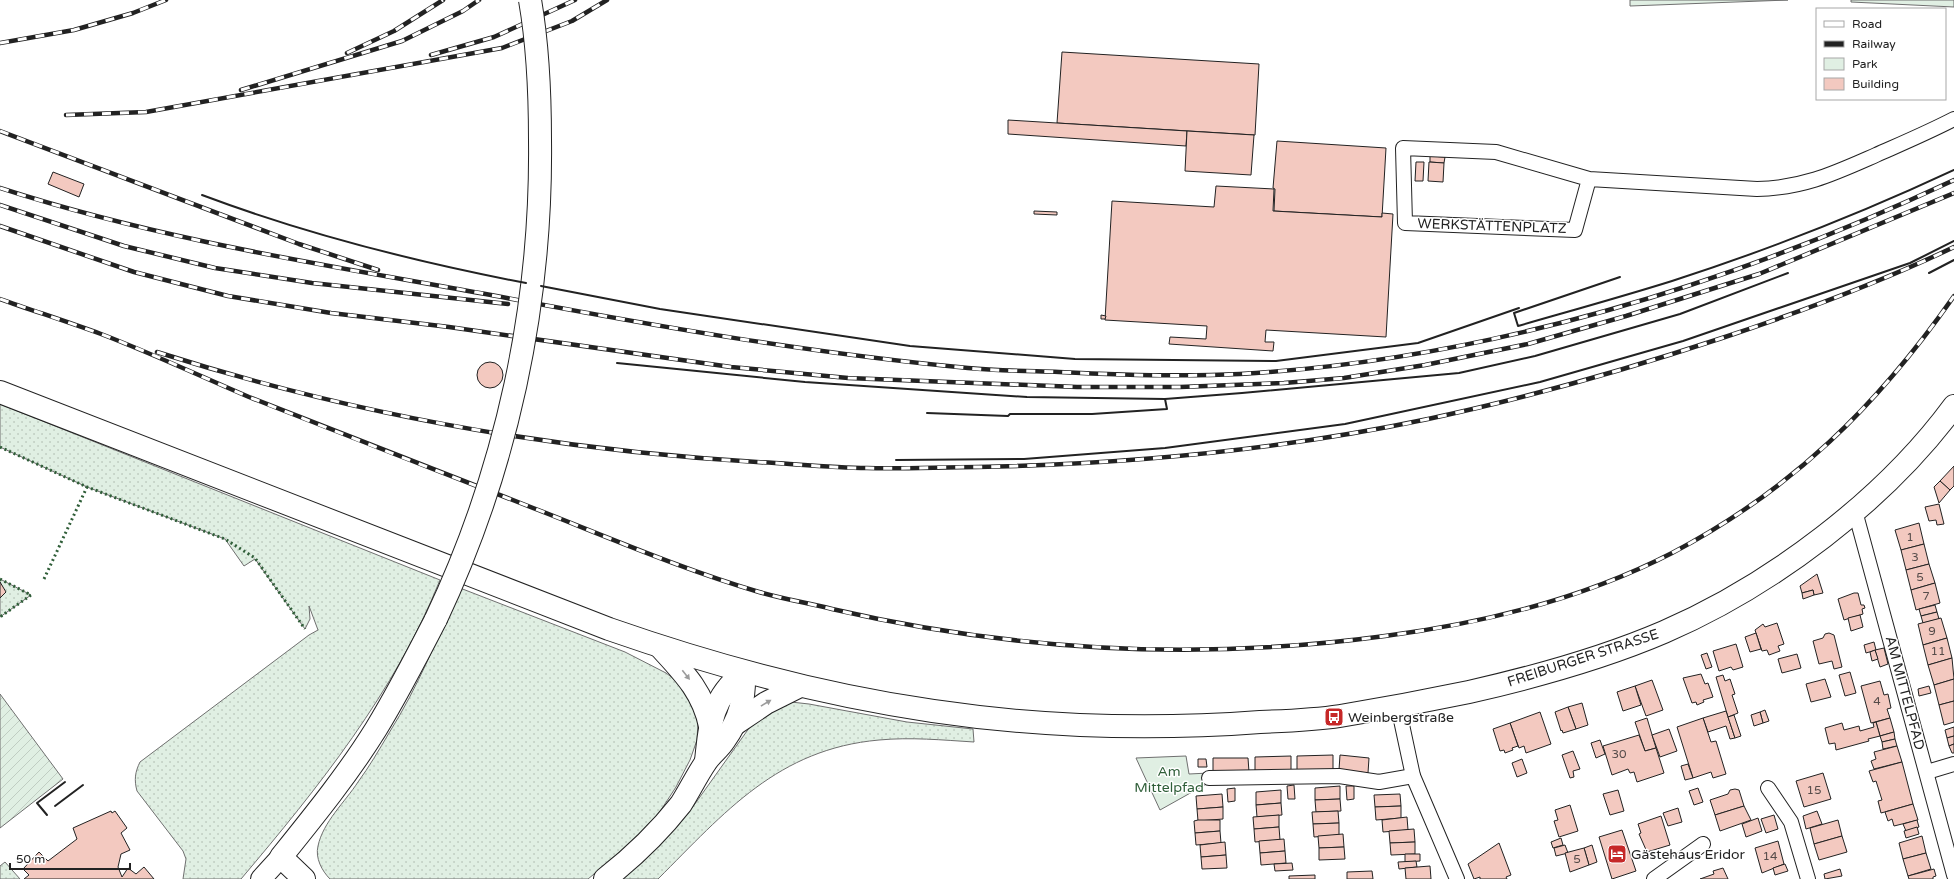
<svg xmlns="http://www.w3.org/2000/svg" width="1954" height="879" font-family="'Varela Round',sans-serif">
<style>
.grass{fill:url(#grass-dots);stroke:#6f6f6f}
.park{fill:#e0efe3;stroke:#6f6f6f}
.garden{fill:url(#garden-furrows);stroke:#6f6f6f}
.building{fill:#f3c9c0;stroke:#222}
.lines{fill:none;stroke-linecap:round;stroke-linejoin:round}
.street-casing{stroke:#222;stroke-width:16}
.secondary-casing{stroke:#222;stroke-width:22}
.primary-casing{stroke:#222;stroke-width:24}
.street{stroke:#fff;stroke-width:14}
.secondary{stroke:#fff;stroke-width:20}
.primary{stroke:#fff;stroke-width:22}
.rail-casing{stroke:#222;stroke-width:4.5}
.rail{stroke:#fff;stroke-width:3;stroke-dasharray:9;stroke-linecap:butt}
.primary-bridge-casing{stroke:#222;stroke-width:24;stroke-linecap:butt}
.primary-bridge{stroke:#fff;stroke-width:22}
.hedge{stroke:#2f5e38;stroke-width:3;stroke-dasharray:2 3;stroke-linecap:butt}
.wall{stroke:#222;stroke-width:2}
.oneway{fill:#9c9c9c}
.labels{text-anchor:middle;dominant-baseline:central;stroke-width:3;stroke-linejoin:round;paint-order:stroke}
.number-label{font-size:12px;fill:#564c4a}
.street-label{font-size:14px;fill:#222;stroke:#fff}
.poi-label{font-size:14px;fill:#222;stroke:#fff;text-anchor:start}
.park-label{font-size:14px;fill:#2f5e38;stroke:#fff}
</style>
<defs>
<pattern id="grass-dots" width="8" height="8" patternUnits="userSpaceOnUse"><rect width="8" height="8" fill="#e0efe3"/><path d="M2 2h.1M6 6h.1" fill="none" stroke="#c0cdc2" stroke-width="1.8" stroke-linecap="round"/></pattern>
<pattern id="garden-furrows" width="10" height="10" patternUnits="userSpaceOnUse"><rect width="10" height="10" fill="#e0efe3"/><path d="M-1 1l2-2M0 10L10 0M9 11l2-2" fill="none" stroke="#c0cdc2"/></pattern>
</defs>
<rect width="100%" height="100%" fill="#fff"/>
<g class="grass">
<path d="M0,404L440,580C395,692 318,788 241,879H183L186,859L183,851L137,791C134,780 135,772 140,762L309,635L318,630L309,606L310,619L305,629L255,559L244,566L225,539L87,487L0,447Z"/>
<path d="M0,579L31,595L0,617Z"/>
<path d="M460,588L625,652L666,673L681,684L692,701L698,721L697,740L690,760L676,787L659,813L628,846L588,879H330C322,871 315,858 318,846C323,822 345,802 358,782C369,767 379,750 389,733C418,687 438,637 460,588Z"/>
<path d="M791,702L809,704L907,722L973,729L974,742C942,740 911,737 879,740C778,749 725,812 658,879H622L664,840L692,808L752,724L764,711Z"/>
<path d="M5,862L20,879H0V866Z"/>
</g>
<g class="park">
<path d="M1630,0H1788L1630,6Z"/>
<path d="M1851,0H1954V7L1851,2Z"/>
<path d="M1186,756L1189,774L1209,773L1210,782L1160,810L1136,758Z"/>
</g>
<path class="garden" d="M0,694L63,779L0,828Z"/>
<g class="building">
<path d="M1062,52L1259,64L1255,135L1057,123Z"/>
<path d="M1008,120L1187,131L1186,146L1008,134Z"/>
<path d="M1187,131L1254,135L1251,175L1185,171Z"/>
<path d="M1277,141L1386,148L1382,217L1274,211L1275,189L1273,188Z"/>
<path d="M1430,156L1445,157L1444,163L1430,162Z"/>
<path d="M1416,162H1424L1423,181H1415Z"/>
<path d="M1429,162L1444,163L1443,182L1428,181Z"/>
<path d="M53,172L84,184L79,197L48,184Z"/>
<path d="M1216,186L1274,189L1273,211L1382,217V213L1393,214L1386,337L1266,330L1265,342H1274L1273,351L1169,344L1170,337L1206,339L1207,326L1105,320L1112,201L1214,207Z"/>
<path d="M1034,211L1057,212V215L1034,214Z"/>
<path d="M1101,315L1106,316L1105,319H1101Z"/>
<circle cx="490" cy="375" r="13"/>
<path d="M1954,466V486L1950,490L1940,481Z"/>
<path d="M1940,481L1950,490L1939,503L1934,487Z"/>
<path d="M1939,504L1944,524L1937,525L1936,520L1929,521L1925,507Z"/>
<path d="M1919,523L1924,544L1901,550L1895,530Z"/>
<path d="M1924,544L1929,564L1906,570L1901,550Z"/>
<path d="M1929,564L1935,583L1911,590L1906,570Z"/>
<path d="M1817,574L1823,593L1814,595L1813,590L1802,593L1800,586Z"/>
<path d="M0,582L6,592L0,598Z"/>
<path d="M1935,583L1940,603L1916,610L1911,590Z"/>
<path d="M1813,590L1814,595L1803,599L1802,593Z"/>
<path d="M1854,593H1858L1861,605H1864L1865,608L1862,609L1863,614L1844,620L1838,599Z"/>
<path d="M1935,605L1937,612L1921,616L1919,609Z"/>
<path d="M1937,612L1939,619L1923,623L1921,616Z"/>
<path d="M1860,615L1863,627L1851,631L1848,618Z"/>
<path d="M1941,618L1947,638L1923,645L1918,624Z"/>
<path d="M1777,623L1784,644L1778,646L1780,651L1769,655L1767,650L1762,651L1755,630L1763,624L1765,627Z"/>
<path d="M1756,633L1761,649L1750,652L1745,637Z"/>
<path d="M1829,633L1834,635L1842,667L1834,669L1832,661L1819,664L1813,641L1823,638L1825,634Z"/>
<path d="M1947,638L1952,658L1928,665L1923,645Z"/>
<path d="M1874,642L1876,650L1866,653L1864,645Z"/>
<path d="M1736,644L1743,667L1733,670L1731,667L1719,671L1713,651Z"/>
<path d="M1884,648L1888,664L1880,667L1875,650Z"/>
<path d="M1875,650L1878,659L1872,661L1870,652Z"/>
<path d="M1707,653L1712,667L1706,669L1701,655Z"/>
<path d="M1797,654L1801,668L1782,673L1778,659Z"/>
<path d="M1952,658L1954,679L1934,685L1928,665Z"/>
<path d="M1850,672L1856,693L1845,696L1839,675Z"/>
<path d="M1701,674L1705,684L1708,683L1713,697L1703,700L1704,702L1697,705L1696,702L1692,703L1683,678Z"/>
<path d="M1723,675L1725,681L1730,679L1735,694L1732,695L1738,713L1728,717L1716,677Z"/>
<path d="M1825,679L1831,697L1811,702L1806,684Z"/>
<path d="M1954,679V701L1939,705L1934,685Z"/>
<path d="M1652,680L1663,710L1646,716L1635,686Z"/>
<path d="M1880,681L1884,695L1888,694L1891,708L1887,709L1890,718L1871,723L1861,686Z"/>
<path d="M1635,686L1641,705L1623,711L1617,692Z"/>
<path d="M1929,686L1931,693L1919,696L1918,689Z"/>
<path d="M1954,701V722L1944,725L1939,705Z"/>
<path d="M1582,703L1588,725L1576,729L1568,707Z"/>
<path d="M1568,707L1576,729L1563,733L1562,730L1561,731L1555,712Z"/>
<path d="M1765,710L1769,721L1763,723L1760,712Z"/>
<path d="M1726,711L1735,738L1730,739L1726,726L1708,732L1703,718Z"/>
<path d="M1540,712L1551,744L1526,753L1524,746L1519,748L1510,723Z"/>
<path d="M1760,712L1763,723L1754,726L1751,715Z"/>
<path d="M1734,715L1741,736L1735,738L1728,717Z"/>
<path d="M1647,718L1656,748L1645,751L1635,722Z"/>
<path d="M1703,718L1711,742L1716,741L1726,774L1713,778L1711,772L1693,778L1677,727Z"/>
<path d="M1890,718L1894,732L1880,736L1876,722Z"/>
<path d="M1876,722L1880,736L1868,739L1869,741L1836,750L1835,743L1829,744L1825,728L1842,723L1844,730L1859,726L1860,731L1874,727L1873,723Z"/>
<path d="M1510,723L1518,746L1512,748L1513,750L1505,753L1504,750L1500,751L1493,729Z"/>
<path d="M1954,727V736L1947,738L1945,730Z"/>
<path d="M1669,729L1677,751L1660,757L1652,735Z"/>
<path d="M1894,732L1895,739L1882,742L1880,736Z"/>
<path d="M1639,735L1645,751L1656,748L1664,773L1637,782L1634,772L1630,773L1628,769L1612,775L1603,746Z"/>
<path d="M1954,736V744L1949,746L1947,738Z"/>
<path d="M1895,739L1897,746L1883,749L1882,742Z"/>
<path d="M1600,740L1605,754L1596,758L1591,743Z"/>
<path d="M1954,744V753H1952L1949,746Z"/>
<path d="M1897,746L1902,762L1874,769L1871,761L1876,759L1874,752Z"/>
<path d="M1573,751L1580,769L1573,771L1574,777L1570,778L1562,755Z"/>
<path d="M1333,755V770L1297,771V756Z"/>
<path d="M1340,755L1369,758L1368,773L1339,770Z"/>
<path d="M1291,756V771L1255,772V757Z"/>
<path d="M1213,758H1248L1249,772L1213,773Z"/>
<path d="M1198,759H1206L1207,767H1198Z"/>
<path d="M1522,759L1527,773L1517,777L1512,763Z"/>
<path d="M1902,762L1913,804L1881,813L1878,801L1882,800L1876,781L1873,782L1869,771Z"/>
<path d="M1688,764L1693,778L1685,780L1681,766Z"/>
<path d="M1823,773L1831,799L1804,807L1796,781Z"/>
<path d="M1294,785L1295,799H1288L1287,786Z"/>
<path d="M1340,786V799L1315,800V788Z"/>
<path d="M1346,786H1354V799L1347,800Z"/>
<path d="M1235,788V801L1228,802L1227,789Z"/>
<path d="M1698,788L1703,802L1694,805L1689,791Z"/>
<path d="M1735,789L1739,790L1744,806L1715,815L1710,800L1728,794L1730,790Z"/>
<path d="M1281,790V803L1256,805V792Z"/>
<path d="M1618,790L1624,811L1610,815L1603,794Z"/>
<path d="M1222,794L1223,807L1197,809L1196,796Z"/>
<path d="M1400,794L1401,806L1375,807L1374,795Z"/>
<path d="M1340,799L1341,811L1316,812L1315,800Z"/>
<path d="M1281,803L1282,815L1257,817L1256,805Z"/>
<path d="M1913,804L1918,820L1894,826L1892,819L1888,821L1885,812Z"/>
<path d="M1570,805L1578,831L1559,837L1554,821L1558,820L1555,810Z"/>
<path d="M1401,806V818L1376,820L1375,807Z"/>
<path d="M1744,806L1751,820L1720,831L1715,815Z"/>
<path d="M1223,807V819L1198,821L1197,809Z"/>
<path d="M1678,808L1682,822L1668,826L1663,813Z"/>
<path d="M111,811L112,813L115,811L127,828L121,833L130,850L121,854L118,867L122,877L128,868L136,874L144,867L154,879H24L29,875L23,869L39,852L48,861L77,839L73,828Z"/>
<path d="M1338,811L1339,823L1313,824L1312,812Z"/>
<path d="M1817,811L1822,824L1806,829L1803,816Z"/>
<path d="M1279,815V827L1254,829L1253,817Z"/>
<path d="M1774,815L1778,829L1766,833L1761,819Z"/>
<path d="M1661,816L1670,845L1647,852L1639,834L1641,833L1638,824Z"/>
<path d="M1407,817L1408,830L1383,832L1382,820Z"/>
<path d="M1758,818L1762,831L1746,837L1742,824Z"/>
<path d="M1198,820H1220V831L1195,833L1194,821Z"/>
<path d="M1838,820L1842,836L1814,844L1810,828Z"/>
<path d="M1917,820L1919,827L1906,831L1903,824Z"/>
<path d="M1339,823V835L1314,837L1313,824Z"/>
<path d="M1279,827L1280,840L1255,842L1254,829Z"/>
<path d="M1917,827L1919,834L1906,838L1904,831Z"/>
<path d="M1414,829L1415,842L1390,843L1389,831Z"/>
<path d="M1622,830L1636,871L1612,879L1599,837Z"/>
<path d="M1220,831L1221,843L1196,845L1195,833Z"/>
<path d="M1343,834L1344,847L1319,848L1318,836Z"/>
<path d="M1842,836L1847,852L1819,860L1814,844Z"/>
<path d="M1922,836L1926,853L1903,859L1899,843Z"/>
<path d="M1561,838L1563,845L1553,848L1551,842Z"/>
<path d="M1284,839L1285,851L1260,853L1259,841Z"/>
<path d="M1778,841L1784,864L1762,873L1755,848Z"/>
<path d="M1225,842L1226,855L1201,857L1200,845Z"/>
<path d="M1415,842V854L1391,855L1390,843Z"/>
<path d="M1499,843L1511,875L1506,877L1507,879H1480V877L1474,879L1468,864Z"/>
<path d="M1565,845L1568,853L1556,856L1554,848Z"/>
<path d="M1592,845L1597,862L1589,865L1584,848Z"/>
<path d="M1344,847L1345,859L1319,860V848Z"/>
<path d="M1584,848L1589,865L1570,872L1565,853Z"/>
<path d="M1285,851L1286,863L1261,865L1260,853Z"/>
<path d="M1926,853L1931,869L1908,876L1903,859Z"/>
<path d="M1405,854H1420V861L1405,862Z"/>
<path d="M1226,855L1227,868L1202,869L1201,857Z"/>
<path d="M1416,861L1417,867L1399,869L1398,862Z"/>
<path d="M1292,863L1293,870L1275,871L1274,864Z"/>
<path d="M1785,864L1788,871L1775,875L1773,868Z"/>
<path d="M1430,866L1431,879H1406L1405,868Z"/>
<path d="M1723,868L1728,879H1700L1714,874L1713,871Z"/>
<path d="M1840,869L1842,876L1825,879L1824,874Z"/>
<path d="M1934,869L1936,876L1933,877V879H1909L1908,876Z"/>
<path d="M1372,871L1373,879H1347V872Z"/>
<path d="M1315,875V879H1289V876Z"/>
</g>
<g class="lines">
<g class="street-casing">
<g id="street">
<path d="M1589,179L1575,230L1405,223L1403,148L1496,152L1589,179L1757,189C1804,188 1835,173 1876,155C1903,143 1929,132 1954,119"/>
<path d="M1855,511L1954,875"/>
<path d="M1398,706L1413,776L1457,879"/>
<path d="M1927,772L1954,764"/>
<path d="M1209,778L1339,776L1379,782L1413,776"/>
<path d="M1768,788L1791,822L1808,879"/>
<path d="M1654,879L1703,844"/>
</g>
</g>
<g class="secondary-casing">
<path id="secondary" d="M261,879L281,857"/>
</g>
<g class="primary-casing">
<g id="primary">
<path d="M0,392L609,629C715,666 822,695 933,711C1041,727 1152,730 1260,722C1287,721 1314,720 1340,716C1383,709 1426,701 1469,692C1535,677 1601,659 1664,632C1772,585 1884,501 1954,406"/>
<path d="M661,648C684,673 703,692 710,726"/>
<path d="M735,724L766,703L800,686"/>
<path d="M706,761C710,722 712,698 744,672"/>
<path d="M304,879L281,857C314,816 348,774 376,729C398,693 417,656 436,619"/>
<path d="M605,879C633,857 659,832 681,804C690,790 697,775 706,762C711,754 719,749 724,741C740,719 745,699 744,672"/>
</g>
</g>
<use href="#street" class="street"/>
<use href="#secondary" class="secondary"/>
<use href="#primary" class="primary"/>
<g class="rail-casing">
<g id="rail">
<path d="M0,43L74,30L133,13L166,0"/>
<path d="M347,53L394,31L443,0"/>
<path d="M431,55L494,37L575,0"/>
<path d="M241,90L402,41L463,11L479,0"/>
<path d="M66,115L146,112L502,48L572,21L607,0"/>
<path d="M0,131L299,244L378,270"/>
<path d="M0,188C160,240 326,265 491,295C649,325 808,353 968,368C998,371 1029,371 1059,372C1119,375 1180,377 1240,374C1486,360 1732,284 1954,180"/>
<path d="M0,205L124,246L215,268L312,283L508,304"/>
<path d="M0,226L134,272L228,296L331,313L449,327L731,367L848,378L1077,387H1180L1284,383L1344,378L1425,365L1528,344L1626,316L1759,274L1954,193"/>
<path d="M0,299C34,311 68,322 101,334C151,353 200,376 249,397C342,434 435,470 528,506C605,536 681,569 759,592C783,599 808,603 832,609C1014,651 1200,661 1385,636C1485,623 1583,599 1672,553C1792,490 1877,406 1954,296"/>
<path d="M157,352C357,416 565,452 775,463C805,465 836,468 867,468C904,469 941,467 978,467C1129,464 1280,450 1428,419C1527,398 1625,370 1722,338C1800,312 1879,283 1954,247"/>
</g>
</g>
<use href="#rail" class="rail"/>
<g class="primary-bridge-casing">
<path id="primary-bridge" d="M436,619C507,469 542,305 540,140C540,93 538,46 530,0"/>
</g>
<use href="#primary-bridge" class="primary-bridge"/>
<g class="hedge">
<path d="M0,447L87,487L225,539L255,558L305,629"/>
<path d="M0,579L31,595L0,617"/>
<path d="M44,579L87,487"/>
</g>
<g class="wall">
<path d="M202,195C306,234 416,262 526,283"/>
<path d="M1929,273L1954,260"/>
<path d="M1620,277L1514,313L1518,326C1570,311 1621,297 1672,281C1768,250 1862,213 1954,170"/>
<path d="M541,286L660,309L910,346L1075,359L1276,361L1418,343L1519,308"/>
<path d="M617,363L805,382L1027,397L1165,399L1242,393L1459,373L1535,356L1680,314L1788,273"/>
<path d="M927,413L1008,416L1010,414H1092L1167,409L1165,399"/>
<path d="M896,460L1024,459L1165,448L1345,424L1540,382L1683,341L1910,263L1954,241"/>
<path d="M55,806L83,785"/>
<path d="M47,815L37,803L65,782"/>
</g>
</g>
<defs><path id="oneway-solid" d="M-6-.8H1V-3.2L6.5 0L1 3.2V.8H-6Z"/></defs>
<g class="oneway">
<use href="#oneway-solid" transform="translate(686 675) rotate(52)"/>
<use href="#oneway-solid" transform="translate(766 703) rotate(-31)"/>
</g>
<defs>
<g id="bus-square" transform="scale(1)"><rect x="-9" y="-9" width="18" height="18" rx="4" fill="#c62828" stroke="#fff"/><path d="M-5-6H5V4H4V6H2V4H-2V6H-4V4H-5ZM-3.5-4V0h7V-4ZM-3.5 1.2v1.5H-2V1.2ZM2 1.2v1.5H3.5V1.2Z" fill="#fff"/></g>
<g id="hotel-square" transform="scale(1)"><rect x="-9" y="-9" width="18" height="18" rx="4" fill="#c62828" stroke="#fff"/><path d="M-6-4.5h1.5V1H6V5H4.5V3h-9V5H-6ZM-4 0a1.8 1.8 0 1 1 3.6 0ZM.5 0V-2.5h3Q6-2.5 6 0Z" fill="#fff"/></g>
</defs>
<g fill-rule="evenodd">
<use href="#bus-square" x="1334" y="717"/>
<use href="#hotel-square" x="1617" y="854"/>
</g>
<g class="labels">
<g class="number-label">
<text x="1910" y="537">1</text>
<text x="1915" y="557">3</text>
<text x="1920" y="577">5</text>
<text x="1926" y="596">7</text>
<text x="1932" y="631">9</text>
<text x="1938" y="651">11</text>
<text x="1877" y="701">4</text>
<text x="1619" y="754">30</text>
<text x="1814" y="790">15</text>
<text x="1770" y="856">14</text>
<text x="1577" y="859">5</text>
</g>
<g class="street-label">
<text transform="translate(1492 226) rotate(2)">WERKSTÄTTENPLATZ</text>
<text transform="translate(1583 658) rotate(-18)">FREIBURGER STRASSE</text>
<text transform="translate(1905 693) rotate(75)">AM MITTELPFAD</text>
</g>
<g class="poi-label">
<text x="1348" y="717">Weinbergstraße</text>
<text x="1631" y="854">Gästehaus Eridor</text>
</g>
<g class="park-label">
<text x="1169" y="771">Am<tspan x="1169" dy="16">Mittelpfad</tspan></text>
</g>
</g>
<rect x="1816" y="8" width="130" height="92" fill="#ffffff" stroke="#a7a7a7"/>
<rect x="1824" y="21" width="20" height="6" fill="#ffffff" stroke="#a7a7a7"/>
<text x="1852" y="28" font-size="12" fill="#222222">Road</text>
<rect x="1824" y="41" width="20" height="6" fill="#222222" stroke="#a7a7a7"/>
<text x="1852" y="48" font-size="12" fill="#222222">Railway</text>
<rect x="1824" y="58" width="20" height="12" fill="#e0efe3" stroke="#a7a7a7"/>
<text x="1852" y="68" font-size="12" fill="#222222">Park</text>
<rect x="1824" y="78" width="20" height="12" fill="#f3c9c0" stroke="#a7a7a7"/>
<text x="1852" y="88" font-size="12" fill="#222222">Building</text>
<path d="M10 863v6h120v-6" fill="none" stroke="#222222" stroke-width="2"/>
<text x="16" y="863" font-size="12" fill="#222222" stroke="#ffffff" stroke-width="3" paint-order="stroke">50 m</text>
</svg>
